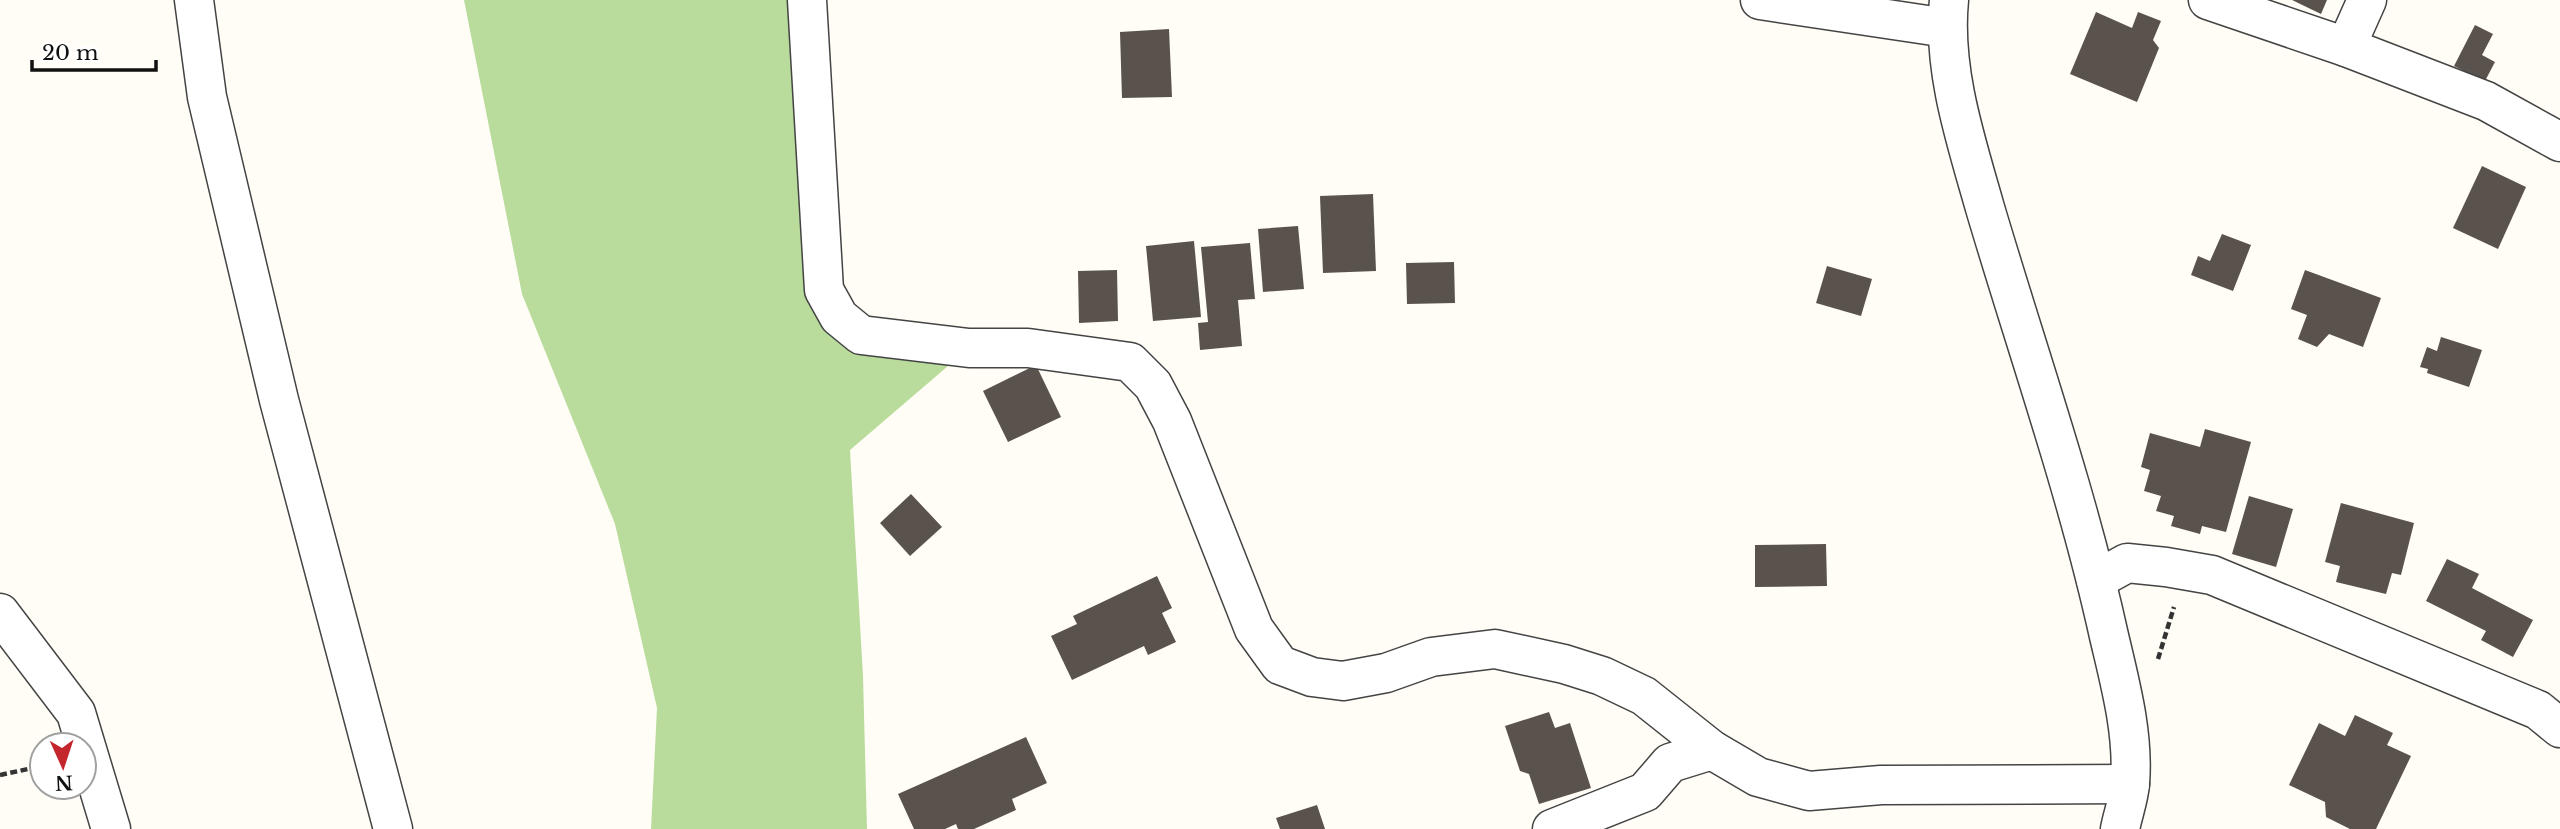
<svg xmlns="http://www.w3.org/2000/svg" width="2560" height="829" font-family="'Libre Baskerville',serif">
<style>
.forest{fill:#b9dc9c}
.building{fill:#5a524d}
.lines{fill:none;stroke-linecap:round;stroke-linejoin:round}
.minor-casing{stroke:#444;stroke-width:41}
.path{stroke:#333;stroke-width:4.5;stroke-dasharray:7 3.5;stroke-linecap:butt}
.minor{stroke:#fff;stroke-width:38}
</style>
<rect width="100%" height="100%" fill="#fffdf5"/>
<path class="forest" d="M464,0H807L839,316L969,348L850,450L863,676L867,829H651L657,708L615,524L522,294Z"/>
<g class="building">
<path d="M2292,0H2327L2321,14Z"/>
<path d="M2096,12L2132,28L2138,12L2161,21L2153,40L2159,48L2137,102L2070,74Z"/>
<path d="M2475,25L2493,34L2482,55L2495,62L2485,81L2454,66Z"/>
<path d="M1169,29L1172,97L1122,98L1120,32Z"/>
<path d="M2482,166L2526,187L2498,249L2453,228Z"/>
<path d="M1373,194L1376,271L1323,273L1320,196Z"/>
<path d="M1298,226L1304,289L1263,292L1258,229Z"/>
<path d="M2222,234L2251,245L2233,291L2191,275L2198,256L2210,261Z"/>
<path d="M1194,241L1201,317L1153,321L1146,246Z"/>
<path d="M1250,243L1255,299L1238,300L1242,346L1200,350L1198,323L1208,322L1201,247Z"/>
<path d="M1454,262L1455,303L1407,304L1406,263Z"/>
<path d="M1827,266L1872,279L1861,316L1816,303Z"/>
<path d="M1117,270L1118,321L1079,323L1078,271Z"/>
<path d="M2305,270L2381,298L2363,347L2329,334L2317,347L2298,339L2307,315L2291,309Z"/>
<path d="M2441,337L2482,350L2469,387L2427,373L2428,369L2420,367L2427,347L2437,351Z"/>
<path d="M1036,365L1061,417L1008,442L983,391Z"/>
<path d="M2205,429L2251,442L2226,532L2202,526L2200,534L2171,526L2174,516L2156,511L2161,496L2144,491L2150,470L2141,467L2150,433L2200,447Z"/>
<path d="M911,494L942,527L910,556L880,523Z"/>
<path d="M2249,496L2293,509L2276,567L2232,554Z"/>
<path d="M2341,503L2414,523L2401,575L2392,573L2386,594L2336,582L2340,566L2325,562Z"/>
<path d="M1826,544L1827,586L1755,587V545Z"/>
<path d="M2447,559L2479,574L2472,588L2533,620L2513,657L2481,640L2486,631L2426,601Z"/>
<path d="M1157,576L1172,608L1162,613L1176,642L1148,655L1144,646L1072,680L1051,636L1077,624L1073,616Z"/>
<path d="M1549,712L1555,728L1570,723L1591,788L1539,804L1529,774L1520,771L1505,726Z"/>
<path d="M2355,715L2393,733L2387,745L2411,756L2376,829H2350L2326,817L2325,802L2289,785L2319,723L2345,736Z"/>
<path d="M1026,737L1047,783L1012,799L1016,810L974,829H958L956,824L945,829H914L898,794Z"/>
<path d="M1317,805L1325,829H1280L1276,818Z"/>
</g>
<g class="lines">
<g class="minor-casing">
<g id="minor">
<path d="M194,0L207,97L279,400L393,829"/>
<path d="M807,0L824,290L839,317L861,335L969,348H1028L1130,362L1153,385L1172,421L1254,629L1280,665L1312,677L1343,681L1386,673L1431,657L1495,649L1564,664L1602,676L1644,696L1712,750L1758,777L1809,791L1881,785L2130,784"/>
<path d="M1760,0L1947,28"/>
<path d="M1949,0C1942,70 1966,141 1985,208C2027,350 2077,491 2109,636C2120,683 2134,734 2130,783C2129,798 2123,814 2120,829"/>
<path d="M2208,0L2346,47L2367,0"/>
<path d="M2346,47L2486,101L2560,142"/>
<path d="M2096,580L2127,563L2166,567L2212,575L2538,710L2560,728"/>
<path d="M0,613L76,713L111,829"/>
<path d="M1552,829L1645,792L1670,763L1712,750"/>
</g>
</g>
<g class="path">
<path d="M2158,659L2174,607"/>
<path d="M0,775L42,766"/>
</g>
<use href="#minor" class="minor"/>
</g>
<g transform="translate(63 766) rotate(177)"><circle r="33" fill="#ffffff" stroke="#a0a0a0" stroke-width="2"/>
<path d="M0-5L12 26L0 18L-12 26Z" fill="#c4262e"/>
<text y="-10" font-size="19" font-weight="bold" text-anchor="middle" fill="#111111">N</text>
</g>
<path d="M32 60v10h124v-10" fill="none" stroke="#111111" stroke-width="3.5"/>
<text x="42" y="60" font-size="21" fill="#111111" stroke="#ffffff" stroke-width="5" paint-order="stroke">20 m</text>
</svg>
